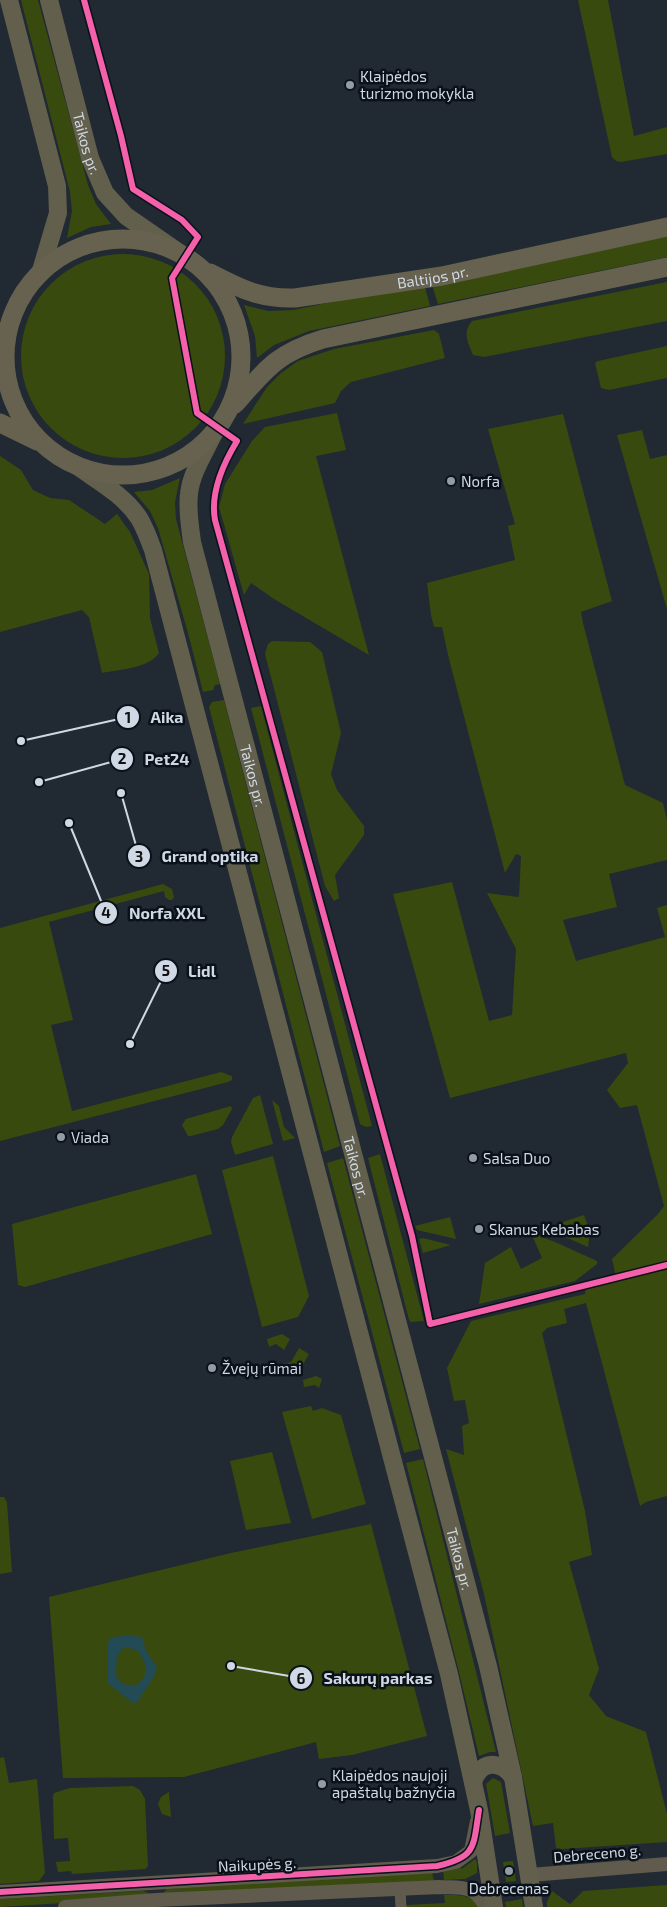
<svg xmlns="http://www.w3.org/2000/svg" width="667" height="1907" font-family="'Exo 2',sans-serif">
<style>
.green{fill:#394a0f}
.water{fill:#234b55;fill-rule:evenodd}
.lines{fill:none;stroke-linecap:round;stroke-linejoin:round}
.minor{stroke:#605b4c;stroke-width:11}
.tertiary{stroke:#605b4c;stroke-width:14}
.primary{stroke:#635f4d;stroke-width:18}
.trunk{stroke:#66624f;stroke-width:19}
.cycleway-casing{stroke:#0a1119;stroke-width:9}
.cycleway{stroke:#f560ab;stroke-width:6}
.poi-dot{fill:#929ba6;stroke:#0a1119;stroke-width:2}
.labels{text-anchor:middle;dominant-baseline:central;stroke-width:5;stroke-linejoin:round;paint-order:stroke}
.poi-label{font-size:15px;fill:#cfd9e5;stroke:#0a1119;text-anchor:start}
.street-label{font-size:15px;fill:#cfd9e5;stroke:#0a1119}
.leader{fill:none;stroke:#cfd9e5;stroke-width:2}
.callout-dot{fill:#cfd9e5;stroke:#0a1119;stroke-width:2}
.mark-label{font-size:15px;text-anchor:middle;font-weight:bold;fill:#111}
.callout-label{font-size:16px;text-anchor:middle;font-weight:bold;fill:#cfd9e5;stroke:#0a1119;stroke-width:5;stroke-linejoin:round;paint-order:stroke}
</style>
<rect width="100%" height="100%" fill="#212932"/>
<g class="green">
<path d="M21,0H38L88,185L96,204L111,224L91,227L67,238L72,211L70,192Z"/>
<path d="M578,0H608L634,136L667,127V154L621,162L616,161L612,157Z"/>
<path d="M667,233V257L438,304L431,282Z"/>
<circle cx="123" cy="356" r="102"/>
<path d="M667,282V321L484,357L473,355C468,343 462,332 472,321Z"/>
<path d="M424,283L430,306L309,331L274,345L257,358L255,336L244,305L268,311L293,310Z"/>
<path d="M434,330L439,334L445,358L351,382L341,391L335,403L243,424L267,387L281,373L298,361L334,349Z"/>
<path d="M667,346V378L609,390L601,388L595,363L598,361Z"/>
<path d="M337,413L346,450L316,456L369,655L274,599L251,583L244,595L219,507L225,484L252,441L265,427Z"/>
<path d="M563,414L612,601L581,612L583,623L625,785L663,803L667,820V860L609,874L617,907L563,920L576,961L665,937L657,908L667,905V1496L646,1502L640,1506L586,1303L564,1309L567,1323L547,1328L542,1333L585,1511L592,1555L569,1562L599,1669L589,1695L606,1716L646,1732L667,1814V1842L562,1849L556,1848L553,1823L533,1826L484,1594L446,1449L464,1455L462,1426L469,1423L465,1400L454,1401L447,1368L471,1321L585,1294L586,1285L616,1277L612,1259L658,1214L664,1206L637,1105L620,1108L607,1090L628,1063L626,1053L450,1098L393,894L452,882L489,1021L512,1015L516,949L487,893L519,897L521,856L516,854L505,873L449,659L442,627H434L431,615L427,583L515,560L508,526L515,524L488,429Z"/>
<path d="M642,430L650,459L667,455V609L617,435Z"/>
<path d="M0,456L21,470L33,490L50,498L69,500L105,524L117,514L130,532L149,574L150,618L159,653C148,669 120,669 102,673L89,617L82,610L0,632Z"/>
<path d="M180,478L175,502L176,519L220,684L215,685L213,690L203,692L188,633L158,528L150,511L134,492L152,490Z"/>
<path d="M272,641L310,642L322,652L341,733L331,774L337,790L364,826V835L335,875L339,898L334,901L325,886L265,654L268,644Z"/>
<path d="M224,700L340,1146L324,1152L209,707L212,702Z"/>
<path d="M261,706L372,1126L366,1127L360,1124L251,708Z"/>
<path d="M163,884L172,889L174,897L172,900H169L165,897L164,891L49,922L73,1020L51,1025L72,1111L221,1072L232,1076V1080L228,1082L0,1141V928Z"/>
<path d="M260,1095L273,1144L235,1155L231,1142L232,1137L253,1098Z"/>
<path d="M272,1100L279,1106L284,1127L295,1138L283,1141Z"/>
<path d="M231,1106L232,1109L223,1125L218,1129L191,1136H188L182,1125L186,1119Z"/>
<path d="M380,1154L424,1321L410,1322L408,1316L369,1162L368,1158Z"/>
<path d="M273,1156L309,1296L298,1317L262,1327L222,1170Z"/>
<path d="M343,1158L420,1449L404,1453L327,1163Z"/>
<path d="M196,1174L212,1234L25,1287L18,1285L12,1224Z"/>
<path d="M584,1215L590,1231L588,1247L563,1236L560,1223Z"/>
<path d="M450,1217L456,1239L417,1230L415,1226Z"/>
<path d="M531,1233L555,1242L597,1261V1264L575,1281L479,1304L485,1263L511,1247L521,1269L542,1258Z"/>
<path d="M423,1238L451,1245L423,1253L419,1239Z"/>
<path d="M282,1334L290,1339L284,1350L276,1344L269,1347L267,1339Z"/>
<path d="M299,1348L309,1354L301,1368L283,1372L281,1364L291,1362Z"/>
<path d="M316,1376L322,1379L319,1388L315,1385L304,1387L303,1380Z"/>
<path d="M311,1406L313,1411L322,1408L341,1415L366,1504L312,1519L282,1412Z"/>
<path d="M272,1452L291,1523L246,1530L230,1461Z"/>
<path d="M423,1459L496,1752H490L479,1756L459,1672L406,1463Z"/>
<path d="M0,1497H4L7,1502L12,1572L0,1574Z"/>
<path d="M371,1524L427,1736L352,1755L319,1759L316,1742L184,1777L63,1778L49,1597L231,1553Z"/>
<path d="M4,1757L9,1783L37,1779L45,1873L39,1881L0,1884V1758Z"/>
<path d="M493,1778L501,1782L510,1833L495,1836L486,1784Z"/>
<path d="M133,1786L140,1790L145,1799L148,1866L145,1869L72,1874L71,1871L58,1872L56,1862L70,1861L68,1838L54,1839L53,1796L54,1793L70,1788Z"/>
<path d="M169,1792L171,1817L162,1814L158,1804L161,1797Z"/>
<path d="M475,1859L477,1862V1873L465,1879L444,1880L443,1871L463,1868Z"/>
<path d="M513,1861L516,1881L506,1882L503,1862Z"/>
<path d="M432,1872L434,1881L164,1894V1892L167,1889Z"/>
<path d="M667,1885V1907H547V1902L552,1891L570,1904L583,1891Z"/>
<path d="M143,1891L149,1893V1895L142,1898L0,1907V1899Z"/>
<path d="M444,1895C460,1895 470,1894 480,1907H406V1905L445,1903Z"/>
<path d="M522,1899L523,1907H506L505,1902Z"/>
</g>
<path class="water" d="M125,1635L142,1637L146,1651L157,1667C156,1677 143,1691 138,1702L134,1703L130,1701L108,1683V1642L111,1638ZM125,1647L137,1650C147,1663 151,1676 135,1686L122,1684L116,1675L117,1655Z"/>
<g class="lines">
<path class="minor" d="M400,1890L401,1907"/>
<g class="tertiary">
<path d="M530,1875L667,1864"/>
<path d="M0,1892L437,1866L456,1862L471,1851L477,1821"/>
<path d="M65,1907L156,1900L439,1887C463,1888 473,1884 486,1907"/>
</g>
<g class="primary">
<path d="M9,0L57,186L58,213L40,274"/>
<path id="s1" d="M49,0L90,158L105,193L126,216L178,252"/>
<path id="s2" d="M214,433C205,452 191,473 189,494C187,510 190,526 192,542L488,1666L513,1777L534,1907"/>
<path d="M77,466C98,481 124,495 139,518C145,528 149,539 153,550L449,1674L479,1810L494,1907"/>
<path d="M473,1782C480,1761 500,1759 513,1777"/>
</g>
<g class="trunk">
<circle cx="123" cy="357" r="118"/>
<path id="s3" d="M210,273C241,289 260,299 295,298L442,276L667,227"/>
<path d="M235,404C266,369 277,353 323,339L667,267"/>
<path d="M0,423L37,441"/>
</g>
<g class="cycleway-casing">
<g id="cycleway">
<path d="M84,0L121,136L133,189L182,220L198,237L172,278L197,413L237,441C223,464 210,493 215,520L412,1236L430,1324L667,1265"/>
<path d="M0,1892L437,1866C477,1857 473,1847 479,1810"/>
</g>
</g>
<use href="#cycleway" class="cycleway"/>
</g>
<g class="poi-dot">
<circle cx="350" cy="85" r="5"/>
<circle cx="451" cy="481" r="5"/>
<circle cx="61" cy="1137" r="5"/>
<circle cx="473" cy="1158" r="5"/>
<circle cx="479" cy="1229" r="5"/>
<circle cx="212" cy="1368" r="5"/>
<circle cx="322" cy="1784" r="5"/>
<circle cx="509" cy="1871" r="5"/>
</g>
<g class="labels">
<g class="poi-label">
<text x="360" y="76">Klaipėdos<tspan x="360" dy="17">turizmo mokykla</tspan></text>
<text x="461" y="481">Norfa</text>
<text x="71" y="1137">Viada</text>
<text x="483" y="1158">Salsa Duo</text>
<text x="489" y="1229">Skanus Kebabas</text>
<text x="222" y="1368">Žvejų rūmai</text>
<text x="332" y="1775">Klaipėdos naujoji<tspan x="332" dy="17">apaštalų bažnyčia</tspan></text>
<text x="509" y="1888" text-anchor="middle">Debrecenas</text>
</g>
<g class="street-label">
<text stroke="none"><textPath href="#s1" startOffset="148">Taikos pr.</textPath></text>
<text stroke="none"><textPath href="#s3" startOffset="229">Baltijos pr.</textPath></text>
<text stroke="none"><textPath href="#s2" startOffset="356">Taikos pr.</textPath></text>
<text stroke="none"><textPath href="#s2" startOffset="761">Taikos pr.</textPath></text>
<text stroke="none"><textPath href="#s2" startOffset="1166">Taikos pr.</textPath></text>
<text transform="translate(597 1853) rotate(-5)">Debreceno g.</text>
<text transform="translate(257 1864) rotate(-3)">Naikupės g.</text>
</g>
</g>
<path class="leader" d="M21 741L128 717M39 782L122 759M121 793L139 856M69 823L106 913M130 1044L166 971M231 1666L301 1678"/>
<g class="callout-dot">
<circle cx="21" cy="741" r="5"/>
<circle cx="39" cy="782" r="5"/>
<circle cx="121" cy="793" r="5"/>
<circle cx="69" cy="823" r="5"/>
<circle cx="130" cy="1044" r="5"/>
<circle cx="231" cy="1666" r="5"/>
<circle cx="128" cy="717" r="12"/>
<circle cx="122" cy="759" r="12"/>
<circle cx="139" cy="856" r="12"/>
<circle cx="106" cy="913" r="12"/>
<circle cx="166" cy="971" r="12"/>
<circle cx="301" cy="1678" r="12"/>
</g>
<g class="mark-label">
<text x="128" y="723">1</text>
<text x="122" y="764">2</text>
<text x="139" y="862">3</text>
<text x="106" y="918">4</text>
<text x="166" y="976">5</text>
<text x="301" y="1684">6</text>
</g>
<g class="callout-label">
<text x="167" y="723">Aika</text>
<text x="167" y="765">Pet24</text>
<text x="210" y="862">Grand optika</text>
<text x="167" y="919">Norfa XXL</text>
<text x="202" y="977">Lidl</text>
<text x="378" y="1684">Sakurų parkas</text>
</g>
</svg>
